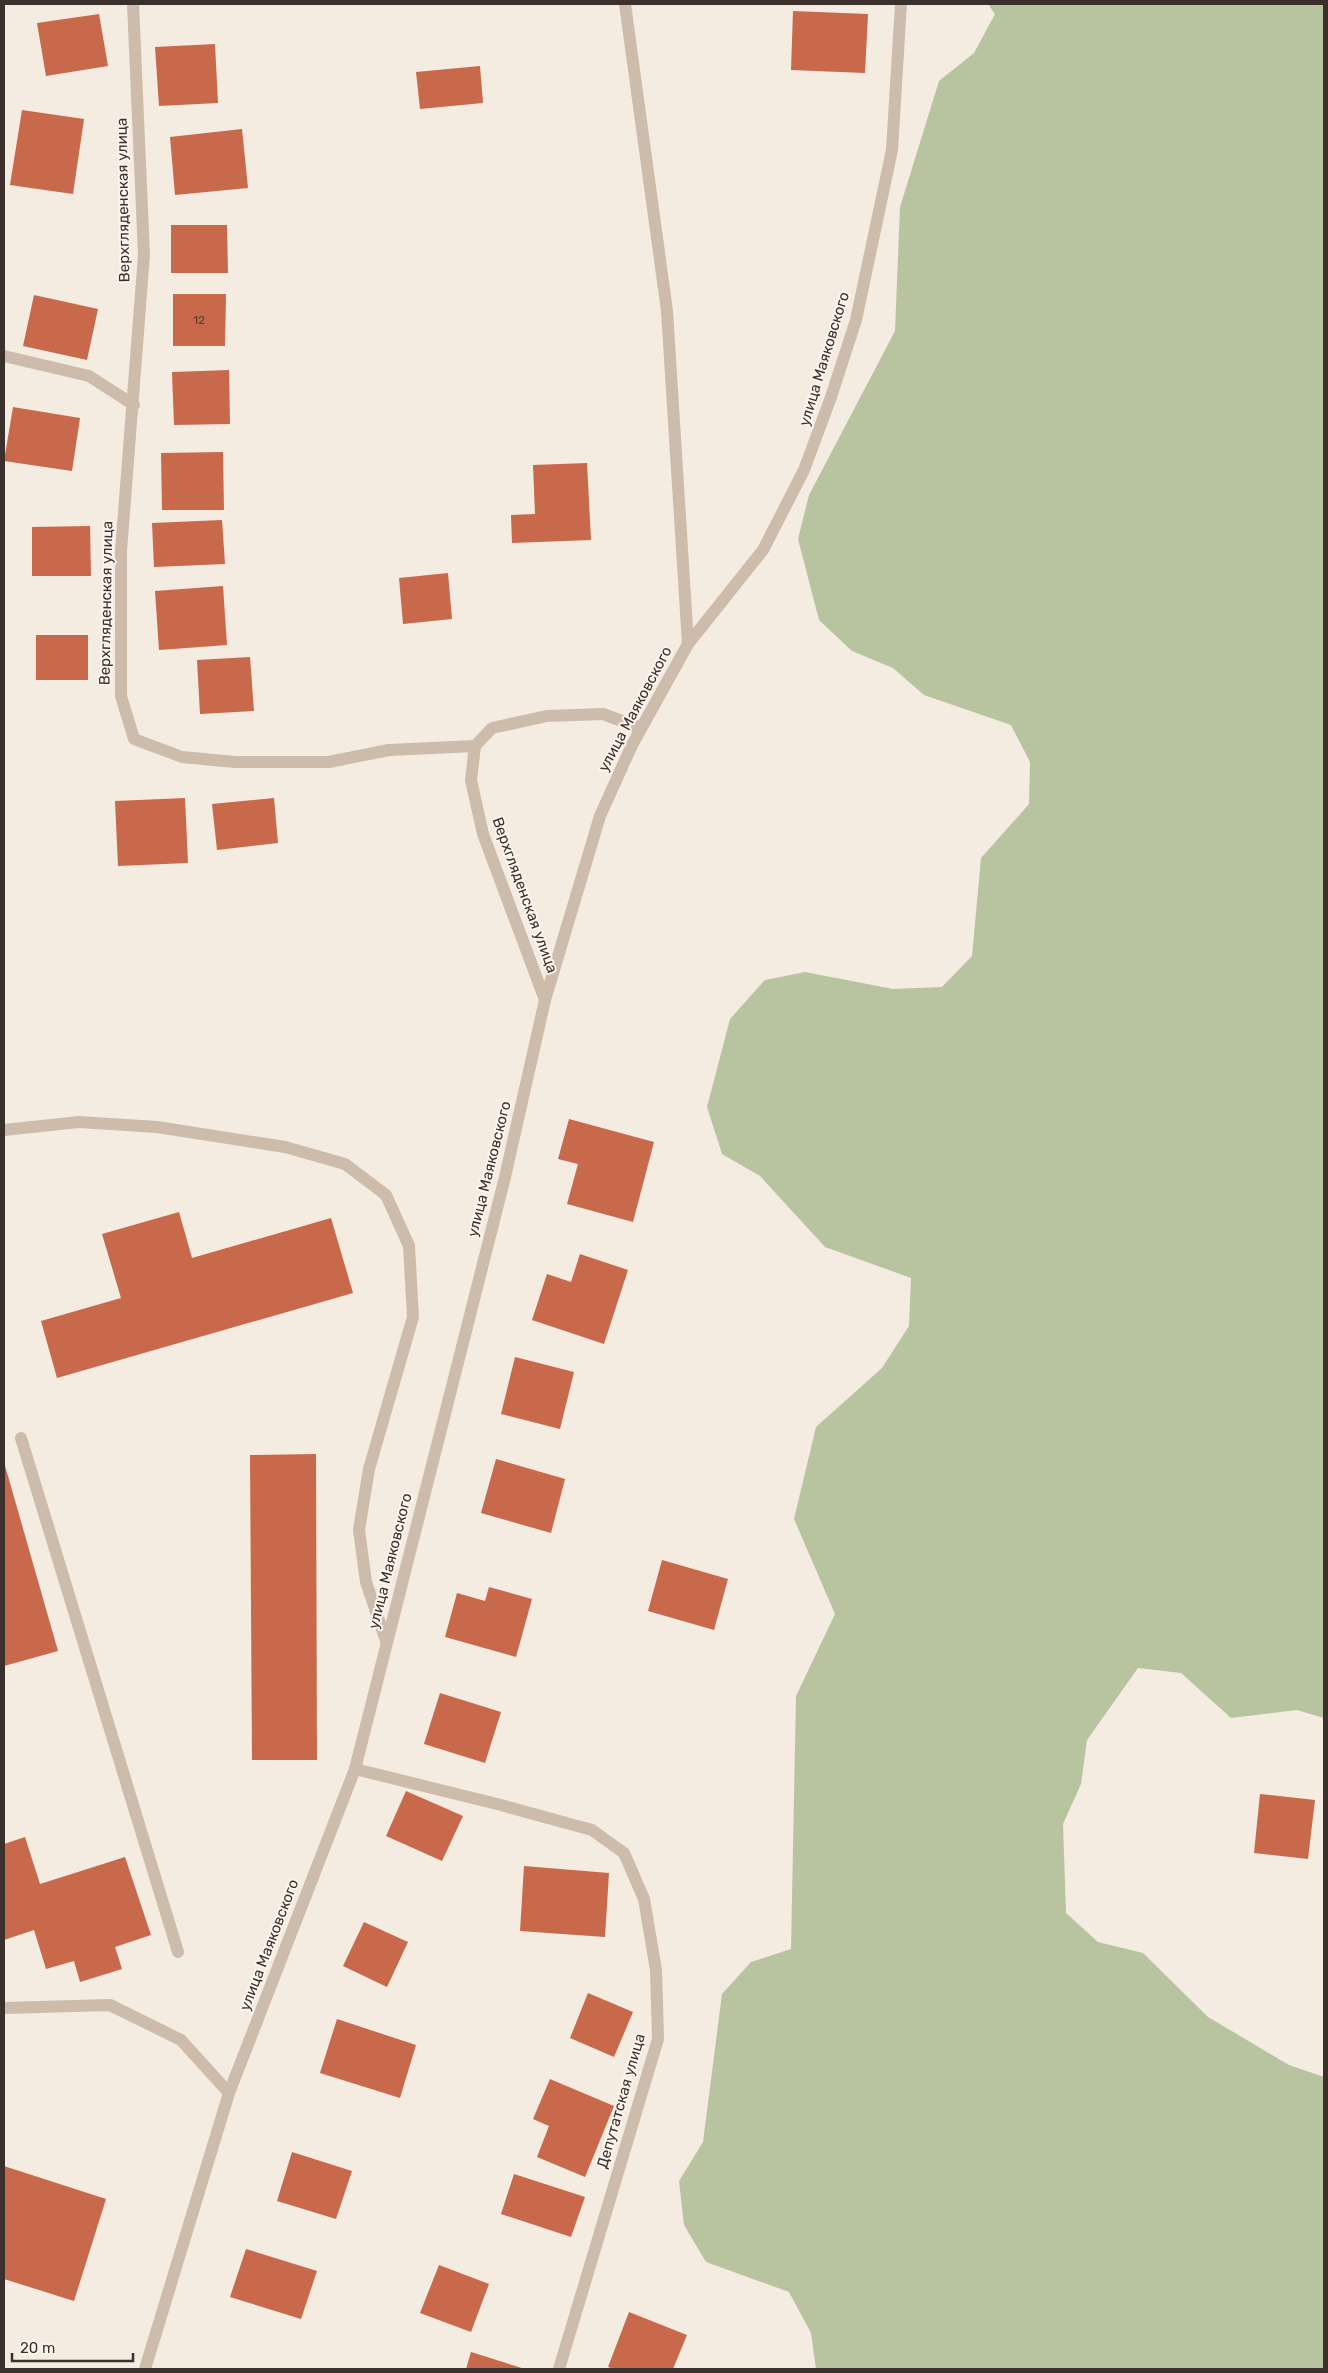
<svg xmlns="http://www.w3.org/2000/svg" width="1328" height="2373" font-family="Rubik,sans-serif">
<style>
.green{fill:#b8c4a0}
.building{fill:#c8694b}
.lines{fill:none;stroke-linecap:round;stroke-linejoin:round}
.minor{stroke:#cdbbac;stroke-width:12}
.labels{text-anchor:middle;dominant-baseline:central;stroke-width:4;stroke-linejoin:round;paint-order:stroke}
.number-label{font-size:12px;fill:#5e3e33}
.street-label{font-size:15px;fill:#3b302b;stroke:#fbf5ee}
</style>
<rect width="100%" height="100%" fill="#f4ebe1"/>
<path class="green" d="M988,4H1324V1718L1297,1710L1231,1718L1181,1673L1138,1668L1087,1740L1081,1784L1063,1824L1066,1913L1098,1942L1143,1953L1208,2017L1289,2065L1324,2077V2369H816L811,2333L789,2292L706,2262L684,2225L679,2181L703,2142L722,1994L751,1962L791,1949L796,1696L835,1614L794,1519L816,1427L882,1368L909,1326L911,1278L825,1247L760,1176L722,1154L707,1107L730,1019L765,980L805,972L893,989L942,987L972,956L981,858L1029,804L1030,762L1011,725L924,695L893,668L852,651L819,620L798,539L809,495L895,331L900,207L939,81L974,53L995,14Z"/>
<g class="building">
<path d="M793,11L868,14L865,73L791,70Z"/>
<path d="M99,14L108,66L46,76L37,23Z"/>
<path d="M215,44L218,103L159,106L155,47Z"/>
<path d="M480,66L483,103L420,109L416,72Z"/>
<path d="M22,110L84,119L73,194L10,185Z"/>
<path d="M242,129L248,188L175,195L170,137Z"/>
<path d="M171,225H227L228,273H171Z"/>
<path d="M173,294H226L225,346H173Z"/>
<path d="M34,295L98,309L87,360L23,346Z"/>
<path d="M229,370L230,424L174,425L172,372Z"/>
<path d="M13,407L80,418L72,471L4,461Z"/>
<path d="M223,452L224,510H162L161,453Z"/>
<path d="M587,463L591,540L512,543L511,515L535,514L533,465Z"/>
<path d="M222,520L225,564L154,567L152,523Z"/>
<path d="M90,526L91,576H32V527Z"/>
<path d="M448,573L452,619L403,624L399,578Z"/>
<path d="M223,586L227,645L159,650L155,591Z"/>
<rect x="36" y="635" width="52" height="45"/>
<path d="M250,657L254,711L200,714L197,660Z"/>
<path d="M185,798L188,863L118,866L115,801Z"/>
<path d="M274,798L278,843L217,850L212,804Z"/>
<path d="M569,1119L654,1142L633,1222L567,1204L578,1164L558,1159Z"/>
<path d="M179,1212L192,1258L331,1218L353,1293L57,1378L41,1321L121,1298L102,1234Z"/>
<path d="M580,1254L628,1270L604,1344L532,1320L547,1274L571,1282Z"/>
<path d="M515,1357L574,1372L560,1429L501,1414Z"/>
<path d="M316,1454L317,1760H252L250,1455Z"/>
<path d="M496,1459L565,1479L551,1533L481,1513Z"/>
<path d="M4,1462L58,1651L4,1666Z"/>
<path d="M662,1560L728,1579L714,1630L648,1611Z"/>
<path d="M489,1587L532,1599L516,1657L445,1637L457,1593L485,1601Z"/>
<path d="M440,1693L501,1712L485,1763L424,1744Z"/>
<path d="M406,1791L463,1816L442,1861L386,1836Z"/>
<path d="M1260,1794L1315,1800L1308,1859L1254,1853Z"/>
<path d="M25,1837L40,1884L125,1857L151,1935L115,1947L122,1969L80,1982L74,1961L46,1969L34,1930L4,1940V1844Z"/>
<path d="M524,1866L609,1873L605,1937L520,1931Z"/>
<path d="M364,1922L408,1942L387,1987L343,1966Z"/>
<path d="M588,1993L633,2012L614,2057L570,2038Z"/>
<path d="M337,2019L416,2045L400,2098L320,2073Z"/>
<path d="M550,2079L614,2106L585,2177L537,2157L549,2126L533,2119Z"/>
<path d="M292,2152L352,2171L336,2219L277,2201Z"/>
<path d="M4,2166L106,2199L74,2301L4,2279Z"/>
<path d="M514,2174L585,2197L571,2237L501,2214Z"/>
<path d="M246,2249L317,2271L301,2319L230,2297Z"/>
<path d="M439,2265L489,2284L471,2332L420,2313Z"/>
<path d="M629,2312L687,2335L673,2369H614L608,2367Z"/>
<path d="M471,2352L525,2369H466Z"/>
</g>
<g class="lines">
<g class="minor">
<path d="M133,4L144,255L121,551V696L134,739L182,757L235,762H329L389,750L475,746L471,780L483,834L545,1000"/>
<path d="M625,4L667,311L688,644"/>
<path d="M4,356L89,376L134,405"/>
<path d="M475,746L492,728L547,716L603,714L641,728"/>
<path d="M4,1130L79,1122L157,1127L285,1147L345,1164L386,1195L409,1246L413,1317L369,1469L359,1530L366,1582L386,1641"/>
<path d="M21,1438L178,1952"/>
<path d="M355,1769L501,1805L592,1830L624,1853L644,1899L656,1970L658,2039L559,2369"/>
<path d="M4,2008L110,2005L181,2040L229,2093"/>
<path d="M145,2369L229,2093L355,1769L505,1177L545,1000L600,816L632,745L688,644L763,550L804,470L831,397L856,320L892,150L901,4"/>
</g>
</g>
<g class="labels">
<g class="number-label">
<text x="199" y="320">12</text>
</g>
<g class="street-label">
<text transform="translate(123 200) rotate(-91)">Верхгляденская улица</text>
<text transform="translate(824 359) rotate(-73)">улица Маяковского</text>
<text transform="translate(106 603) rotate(-89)">Верхгляденская улица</text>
<text transform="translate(635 709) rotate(-62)">улица Маяковского</text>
<text transform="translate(525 895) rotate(70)">Верхгляденская улица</text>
<text transform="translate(489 1169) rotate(-76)">улица Маяковского</text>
<text transform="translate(390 1561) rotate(-76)">улица Маяковского</text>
<text transform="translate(269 1945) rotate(-69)">улица Маяковского</text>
<text transform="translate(621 2101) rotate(-74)">Депутатская улица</text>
</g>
</g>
<rect width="1328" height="2373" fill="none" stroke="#3b302b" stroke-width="10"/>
<path d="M12 2353v8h121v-8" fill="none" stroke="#3b302b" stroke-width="2.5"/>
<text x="20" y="2353" font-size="15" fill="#3b302b" stroke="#fbf5ee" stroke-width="4" paint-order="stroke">20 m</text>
</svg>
